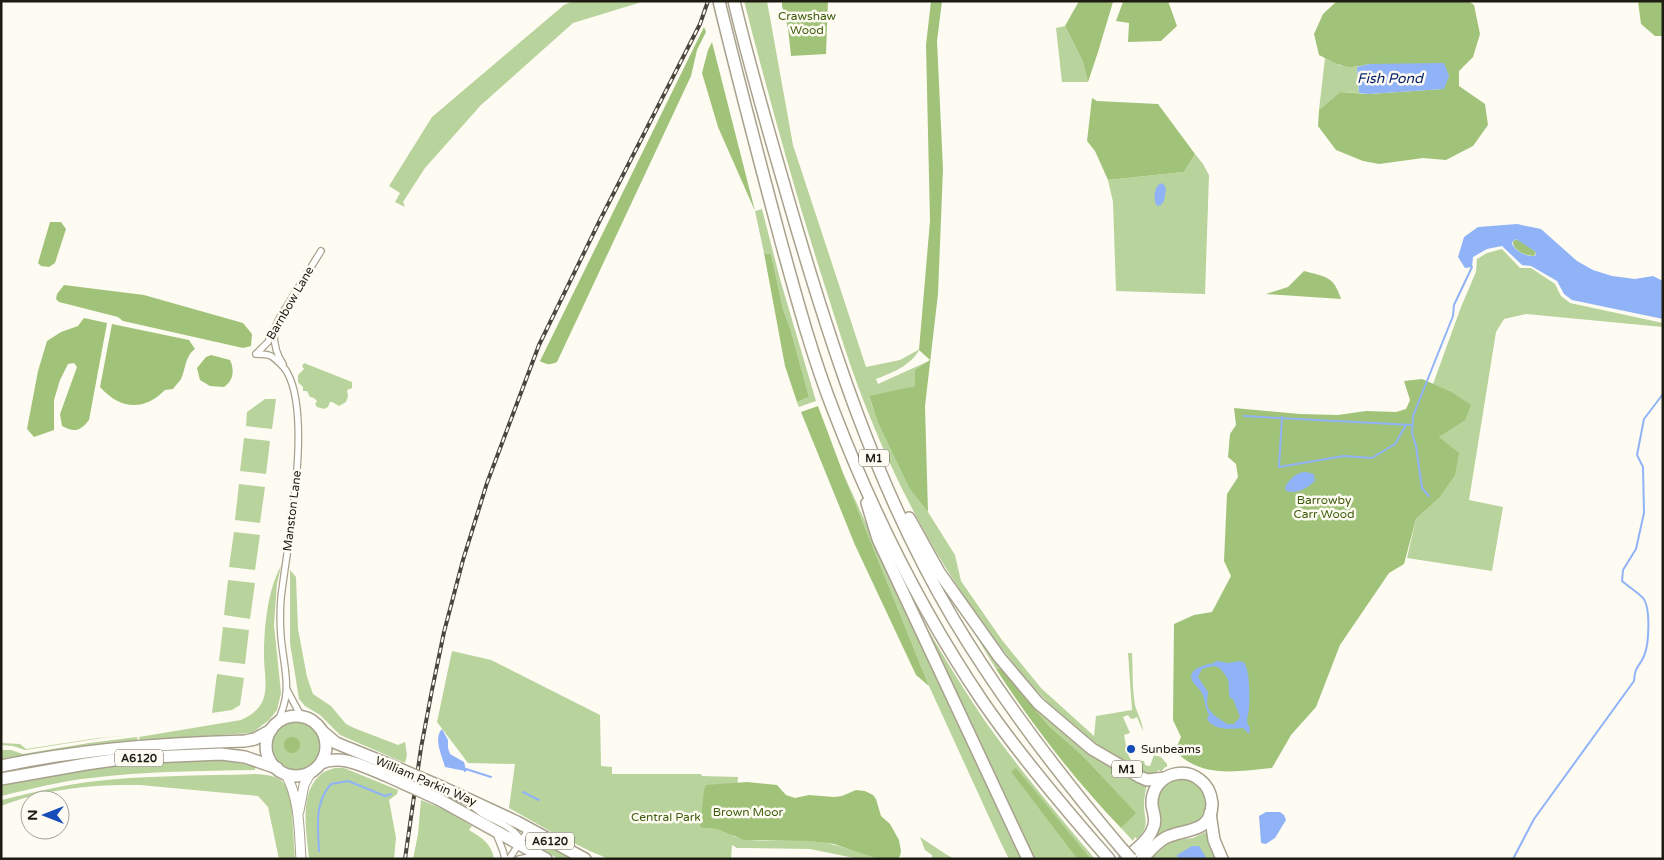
<svg xmlns="http://www.w3.org/2000/svg" width="1664" height="860" font-family="'Varela Round',sans-serif">
<style>
.green{fill:#b9d39c}
.forest{fill:#a0c379}
.water{fill:#90b3f8;fill-rule:evenodd}
.lines{fill:none;stroke-linecap:round;stroke-linejoin:round}
.stream{stroke:#90b3f8;stroke-width:2}
.street-casing{stroke:#a8a18d;stroke-width:8}
.secondary-casing{stroke:#a8a18d;stroke-width:11}
.highway-casing{stroke:#a8a18d;stroke-width:14}
.street{stroke:#fff;stroke-width:5.5}
.secondary{stroke:#fff;stroke-width:9}
.highway{stroke:#fff;stroke-width:11}
.rail-casing{stroke:#49463e;stroke-width:4}
.rail{stroke:#fefbf2;stroke-width:2;stroke-dasharray:5.5;stroke-linecap:butt}
.highway-bridge-casing{stroke:#a8a18d;stroke-width:14;stroke-linecap:butt}
.highway-bridge{stroke:#fff;stroke-width:11}
.poi-dot{fill:#164db9;stroke:#fefbf2;stroke-width:2}
.labels{text-anchor:middle;dominant-baseline:central;stroke-width:5;stroke-linejoin:round;paint-order:stroke}
.shield{fill:#fefbf2;stroke:#615e56;stroke-width:1}
.shield-label{font-size:11px;font-weight:bold;fill:#1e1b13}
.park-label{font-size:12px;fill:#3f5d0e;stroke:#fefbf2}
.street-label{font-size:12px;fill:#1e1b13;stroke:#fefbf2}
.poi-label{font-size:12px;fill:#1e1b13;stroke:#fefbf2;text-anchor:start}
.water-label{font-size:14px;font-style:italic;fill:#011e6a;stroke:#fefbf2}
</style>
<rect width="100%" height="100%" fill="#fefbf2"/>
<g class="green">
<path d="M573,1H645L573,23L481,105L425,168L403,202L405,207L395,202L400,193L389,186L432,117L564,5Z"/>
<path d="M744,1H767L793,145L866,367L900,360L920,349C910,366 894,372 876,379L878,384L931,360L915,386L869,397L878,423L910,488L928,512L955,555L961,581L1002,640L1041,688L1094,736L1096,716L1132,710L1128,653H1132C1133,670 1132,688 1135,705C1137,713 1143,723 1143,731L1137,717L1133,719L1130,718L1128,715L1123,717L1130,733L1124,735C1127,747 1126,761 1139,765L1140,761H1144L1145,765L1150,766L1154,755L1161,757L1167,764V767H1165L1161,772L1159,770L1157,771V773L1143,774V771C1091,750 1049,707 1014,664C955,592 904,503 870,417C851,371 837,324 822,277C793,186 768,94 744,1Z"/>
<path d="M1065,26L1083,62L1088,82H1062L1056,28Z"/>
<path d="M1325,58L1341,66L1357,67L1359,93L1340,92L1319,110Z"/>
<path d="M1195,154L1203,164L1209,175L1205,294L1116,291L1113,202L1108,180L1184,172Z"/>
<path d="M762,209L780,279L816,401L799,407L797,402L809,397L791,331L783,309L771,254L764,253L755,211Z"/>
<path d="M1502,249L1520,268H1531L1555,284L1561,296L1570,303L1663,323V327L1526,314L1504,319L1496,332L1469,500L1503,507L1492,571L1407,558L1416,519L1439,498V437L1450,429V391L1433,384L1461,307L1476,272L1477,259L1487,253Z"/>
<path d="M304,363L352,382V388L347,390L348,396L346,402L339,406L332,402H330L328,407L324,409L317,407L315,404L317,401L314,398L310,397L307,391H303V387L298,382V375L304,369L302,366Z"/>
<path d="M265,399H276L272,429L246,426L247,412Z"/>
<path d="M244,438L270,441L266,474L240,471Z"/>
<path d="M843,473L907,613L906,614L1022,859H1009L1000,841L929,686Z"/>
<path d="M239,484L265,487L260,523L235,520Z"/>
<path d="M234,532L260,535L255,570L229,567Z"/>
<path d="M281,566L277,584L274,625L281,693L277,710L269,720L252,733L140,740L139,737L241,720C250,716 259,710 263,700C268,687 264,671 264,657C264,629 267,591 281,566Z"/>
<path d="M290,570L296,577L298,629L307,677L313,694L331,706L346,724L354,728L398,745L405,742L407,755L405,763L340,735L320,715L305,706L299,699L290,643Z"/>
<path d="M228,580L255,583L250,619L224,615Z"/>
<path d="M944,583L989,647L1098,759L1135,780L1147,783C1146,790 1144,797 1144,804C1144,821 1151,824 1137,839L1135,837L1133,841L1121,828L1135,813L1082,755L1049,726L1001,669H996Z"/>
<path d="M902,584C928,630 955,677 985,721C1019,769 1057,814 1095,859H1091L1016,769L1012,773L1077,859H1033Z"/>
<path d="M223,627L249,630L245,664L219,661Z"/>
<path d="M452,651L491,660L600,715L601,766L612,767V774H701L702,776L738,777L733,836C757,845 785,838 811,841C834,843 856,851 878,859H859L810,849L747,848H737L732,845L731,859H609L592,852L555,834L509,808L515,764L468,763L437,722Z"/>
<path d="M217,674L244,678L240,705L232,710L212,713Z"/>
<circle cx="296" cy="746" r="25"/>
<path d="M136,735L102,738L25,750L13,746L1,745V743L20,744L26,749L98,738Z"/>
<path d="M137,737L138,742L24,759L17,756L1,759V750H11L23,754L89,743Z"/>
<path d="M225,758V761L244,764L255,767V770C201,771 145,771 91,778C61,781 31,789 1,796V782L126,763Z"/>
<path d="M335,768H344L398,790L397,794L389,800L396,838L394,859H309C307,832 297,790 324,772C327,770 332,769 335,768Z"/>
<path d="M255,774C274,775 285,777 291,797L295,859H279L268,807L258,796L140,785C94,784 44,789 1,806V800L6,799C33,792 60,786 88,782C143,775 200,776 255,774Z"/>
<path d="M1176,778C1187,778 1196,780 1202,790C1205,794 1206,799 1206,804C1204,829 1175,827 1158,838C1150,843 1142,852 1135,859H1128L1152,837L1158,796L1162,788L1168,782Z"/>
<path d="M421,800L443,809L472,826L469,830C481,837 492,844 494,859H413L418,834Z"/>
<path d="M1208,831L1219,859H1151L1167,844L1177,840L1193,838Z"/>
<path d="M530,837H535L571,859H559L526,842Z"/>
<path d="M920,837L947,855L955,859H932V855L925,850Z"/>
</g>
<g class="forest">
<path d="M782,1H828L826,54L791,56L788,28L782,6Z"/>
<path d="M931,1H942L937,41L943,169L938,294L925,406L928,512L910,489L878,423L869,396L915,386V370L930,360L919,350L930,221L926,45Z"/>
<path d="M1079,1L1113,2L1098,52L1088,82L1083,62L1065,26Z"/>
<path d="M1168,1L1177,26L1161,41L1128,42L1129,23L1116,21L1123,2Z"/>
<path d="M1337,1H1468L1474,5L1480,34L1473,57L1459,71V86L1485,104L1488,125L1473,146L1446,160L1423,158L1379,164L1363,161L1336,150L1318,126L1319,110L1340,92L1369,94L1443,89L1449,76L1369,64C1346,71 1339,65 1319,55L1314,34L1323,14Z"/>
<path d="M1638,1H1663V36H1655L1641,24Z"/>
<path d="M704,27L706,32L697,50L691,76L557,362C550,365 547,365 540,361Z"/>
<path d="M712,42L755,211L718,127L702,73L708,50Z"/>
<path d="M1092,98L1097,101L1158,104L1195,154L1184,172L1108,180L1095,151L1087,141Z"/>
<path d="M50,222H61L66,229L55,263L49,267L41,266L38,263Z"/>
<path d="M1517,239L1536,252L1534,256C1525,256 1512,250 1513,241Z"/>
<path d="M764,253L771,254L783,309L791,331L809,397L797,402L785,366Z"/>
<path d="M1304,271C1326,277 1334,276 1341,299L1266,294L1288,287Z"/>
<path d="M64,285L144,295L243,323L252,334L251,346L243,348L123,321L118,317L59,302L56,299L57,294Z"/>
<path d="M84,318L107,323L89,420C80,431 75,433 62,426L60,414L77,367L74,363L68,364L60,380L54,400V430L34,437L27,429L38,371L47,341L61,332L78,326Z"/>
<path d="M112,324L189,340L195,349C185,356 186,368 181,379C179,382 175,386 173,389L165,390C143,412 120,409 100,387Z"/>
<path d="M211,355L230,360C235,371 233,381 224,387L210,386L200,380L197,368L206,357Z"/>
<path d="M1422,379L1450,391L1471,405L1465,420L1439,437L1459,453L1455,475L1439,498L1416,519L1404,564L1389,573L1340,645L1316,707L1291,735L1272,768C1238,771 1202,779 1175,751L1181,737L1173,720L1174,624L1194,615L1212,612L1231,576L1224,561L1227,494L1238,477L1236,464L1228,457L1230,434L1236,425L1234,408L1300,414L1338,415L1366,411L1396,412L1406,409L1410,400L1404,381Z"/>
<path d="M818,406L843,473L929,686L916,675L855,545L801,412Z"/>
<path d="M996,669H1001L1049,726L1082,755L1136,813L1121,828C1074,779 1033,726 996,669Z"/>
<circle cx="292" cy="745" r="8"/>
<path d="M1016,768L1091,859H1077L1011,772Z"/>
<path d="M747,782L777,785L786,795L795,798L809,795L834,797L842,796L856,790L865,791L873,795L876,799L881,816L890,824L899,840L901,851L900,856L897,859H878L834,844L809,841L744,840L720,830L712,828H703L700,826L704,790L706,785Z"/>
</g>
<g class="water">
<path d="M1444,63L1449,76L1444,89L1369,94L1359,93L1357,67L1369,64Z"/>
<path d="M1163,183L1166,189L1164,201L1161,205L1157,206C1153,200 1154,191 1158,185Z"/>
<path d="M1517,224L1541,229L1577,261L1593,270L1612,276L1635,279L1653,276L1663,281V319L1572,300L1564,294L1557,281L1531,266L1522,265L1502,246L1487,249L1473,257L1472,267L1465,268L1458,257L1464,237L1478,227ZM1516,239L1536,252L1535,256C1527,257 1514,251 1512,243L1513,241Z"/>
<path d="M1306,472L1314,474L1315,481C1306,489 1298,494 1286,491L1285,487C1290,479 1296,472 1306,472Z"/>
<path d="M1216,661C1220,661 1223,662 1227,663C1232,663 1239,660 1243,662C1250,666 1250,700 1249,709C1248,716 1245,722 1250,728L1249,734L1243,728C1231,729 1214,731 1207,719L1209,715C1205,708 1205,700 1202,693C1199,688 1194,685 1192,680C1187,669 1207,664 1214,663ZM1213,666C1219,667 1220,668 1223,672C1232,683 1227,686 1230,698L1233,699L1240,717L1234,724H1227L1214,715L1208,708L1207,703L1208,692L1198,677L1202,669Z"/>
<path d="M442,729L448,740V748L450,754L464,762L466,770L465,771L445,767C442,756 433,738 442,729Z"/>
<path d="M1266,812H1280L1284,815L1286,820L1275,838L1266,844L1261,843L1259,816Z"/>
<path d="M1192,846H1199L1207,859H1178L1177,855Z"/>
</g>
<g class="lines">
<g class="stream">
<path d="M1244,416L1412,425"/>
<path d="M1282,417L1279,467L1344,456L1372,458L1395,444L1406,425"/>
<path d="M1429,496L1422,488L1416,446L1412,433L1413,416L1453,316L1454,305L1472,267"/>
<path d="M465,771L466,769L491,777"/>
<path d="M523,792L539,800"/>
<path d="M319,851C318,827 314,803 331,784L348,781L385,796L391,794"/>
<path d="M1513,859L1534,819L1634,681C1635,665 1639,668 1644,656C1649,645 1651,608 1643,598C1637,592 1629,587 1622,581L1623,570L1636,549L1644,513L1643,467L1637,455L1644,419L1663,394"/>
</g>
<g class="street-casing">
<g id="street">
<path d="M274,333C274,345 276,354 283,364"/>
<path d="M256,354C260,354 267,354 271,356C276,359 285,368 287,372C313,418 287,545 281,598C280,611 280,624 281,637C284,671 294,692 276,724"/>
<path d="M256,354L268,342L280,317L321,251"/>
<path d="M287,690L301,716"/>
<path d="M470,803C483,820 509,821 521,840"/>
<path d="M496,833L503,851L505,859"/>
<path d="M509,859L529,829"/>
<path d="M519,859L535,856"/>
</g>
</g>
<g class="secondary-casing">
<g id="secondary">
<path d="M285,773C300,798 299,831 301,859"/>
<path d="M299,811L304,785L311,772"/>
</g>
</g>
<g class="highway-casing">
<g id="highway">
<path d="M719,1C738,80 759,159 780,238C796,296 812,356 834,412C873,513 922,612 983,702C1021,757 1065,809 1109,859"/>
<path d="M734,1C750,69 770,136 789,202C831,347 877,490 954,620C1003,702 1061,777 1122,849"/>
<path d="M867,503L878,539L1028,859"/>
<path d="M909,518L939,572L1000,658L1038,703L1092,749L1140,777L1147,780L1165,778"/>
<circle cx="296" cy="746" r="30"/>
<path d="M323,732L336,743L388,764"/>
<path d="M321,763C343,754 364,767 385,775"/>
<path d="M1,766C81,749 164,743 245,741L255,739L271,730"/>
<path d="M1,779L86,764L128,758L221,754L245,757L277,768"/>
<path d="M444,788L517,822L585,859"/>
<path d="M440,800L546,859"/>
<path d="M1210,813L1214,840L1222,859"/>
<path d="M1125,859C1135,850 1149,840 1153,828C1157,820 1153,813 1152,805C1151,791 1160,777 1175,774C1184,772 1193,774 1200,780C1207,785 1211,794 1212,803C1212,835 1183,828 1165,838C1156,843 1149,852 1142,859"/>
</g>
</g>
<use href="#street" class="street"/>
<use href="#secondary" class="secondary"/>
<use href="#highway" class="highway"/>
<g class="rail-casing">
<path id="rail" d="M405,859L421,748L432,690L444,632L463,560L487,483L539,345L600,220L700,24L708,1"/>
</g>
<use href="#rail" class="rail"/>
<g class="highway-bridge-casing">
<g id="highway-bridge">
<path d="M388,764L444,788"/>
<path d="M385,775L440,800"/>
<path d="M1122,849L1131,859"/>
</g>
</g>
<use href="#highway-bridge" class="highway-bridge"/>
</g>
<circle class="poi-dot" cx="1131" cy="749" r="5"/>
<g class="labels">
<g class="shield">
<rect x="859" y="449.5" width="30" height="17" rx="4"/>
<rect x="115" y="749.5" width="48" height="17" rx="4"/>
<rect x="1112" y="760.5" width="30" height="17" rx="4"/>
<rect x="526" y="832.5" width="48" height="17" rx="4"/>
</g>
<g class="shield-label">
<text x="874" y="458">M1</text>
<text x="139" y="758">A6120</text>
<text x="1127" y="769">M1</text>
<text x="550" y="841">A6120</text>
</g>
<g class="park-label">
<text x="807" y="16">Crawshaw<tspan x="807" dy="14">Wood</tspan></text>
<text x="1324" y="500">Barrowby<tspan x="1324" dy="14">Carr Wood</tspan></text>
<text x="748" y="812">Brown Moor</text>
<text x="666" y="817">Central Park</text>
</g>
<g class="street-label">
<text transform="translate(290 303) rotate(-60)">Barnbow Lane</text>
<text transform="translate(292 511) rotate(-83)">Manston Lane</text>
<text transform="translate(426 781) rotate(23)">William Parkin Way</text>
</g>
<g class="poi-label">
<text x="1141" y="749">Sunbeams</text>
</g>
<g class="water-label">
<text x="1390" y="78">Fish Pond</text>
</g>
</g>
<rect width="1664" height="860" fill="none" stroke="#1e1b13" stroke-width="5"/>
<g transform="translate(45 815) rotate(270)"><circle r="24" fill="#fefbf2" stroke="#a4a199"/>
<path d="M0-4L9 19L0 12L-9 19Z" fill="#164db9"/>
<text y="-8" font-size="14" font-weight="bold" text-anchor="middle" fill="#1e1b13">N</text>
</g>
</svg>
